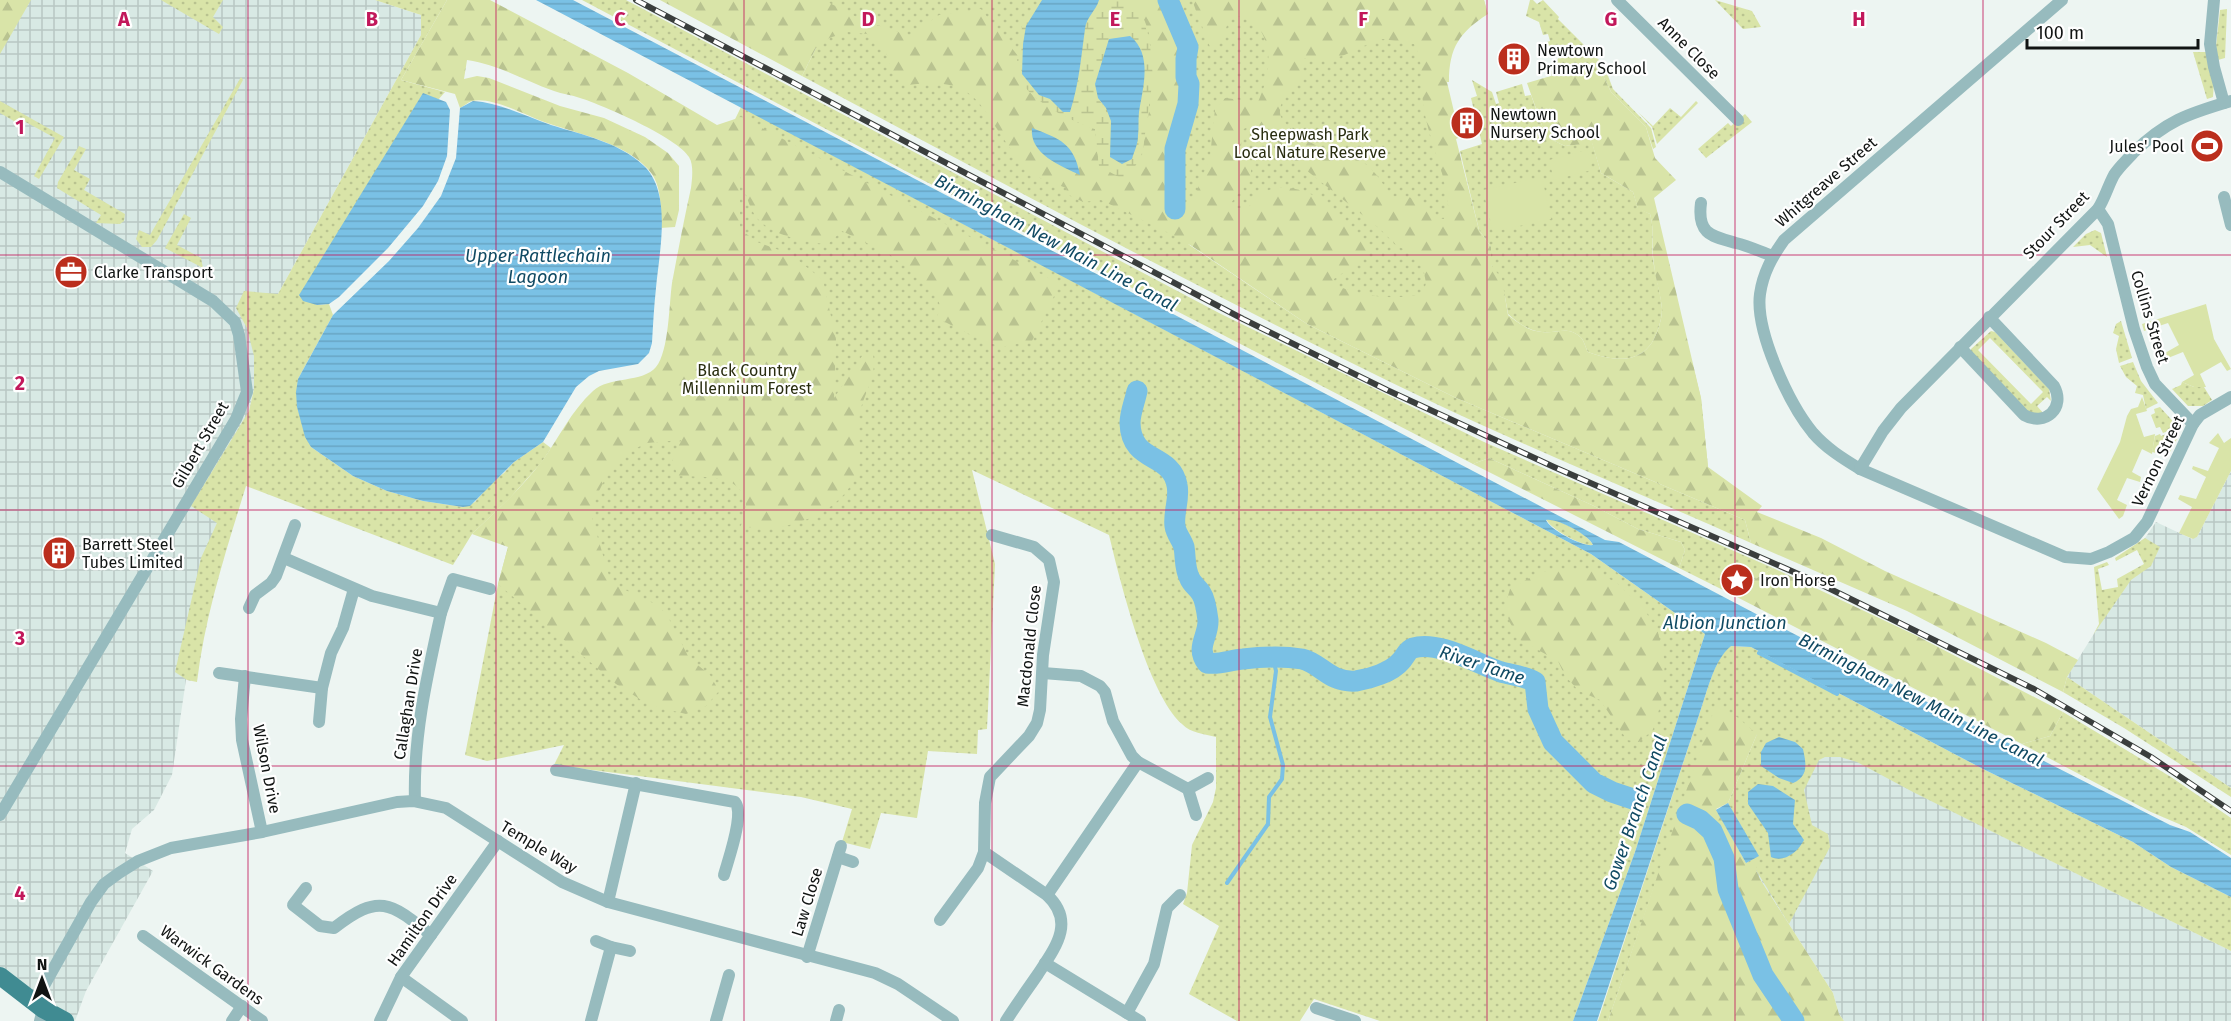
<svg xmlns="http://www.w3.org/2000/svg" width="2231" height="1021" font-family="'Fira Sans',sans-serif">
<style>
.industrial{fill:url(#industrial-grid)}
.grass{fill:url(#grass-dots);fill-rule:evenodd}
.forest{fill:url(#forest-firs);fill-rule:evenodd}
.wetland{fill:url(#wetland-marsh);fill-rule:evenodd}
.garden{fill:#d9e4a8}
.water{fill:url(#water-rules);fill-rule:evenodd}
.lines{fill:none;stroke-linecap:round;stroke-linejoin:round}
.stream{stroke:#7ac1e5;stroke-width:4}
.river{stroke:#7ac1e5;stroke-width:21}
.minor{stroke:#97bbbe;stroke-width:12}
.primary{stroke:#408b92;stroke-width:18}
.rail-casing{stroke:#3a3e3d;stroke-width:6}
.rail{stroke:#fff;stroke-width:4;stroke-dasharray:11;stroke-linecap:butt}
.grid{fill:none;stroke:#c2185b;stroke-width:1.5;stroke-opacity:0.55}
.labels{text-anchor:middle;dominant-baseline:central;stroke-width:4.5;stroke-linejoin:round;paint-order:stroke}
.street-label{font-size:16px;fill:#111413;stroke:#fff}
.poi-label{font-size:16px;fill:#111413;stroke:#fff;text-anchor:start}
.park-label{font-size:16px;fill:#292d10;stroke:#fff}
.water-label{font-size:18px;font-style:italic;fill:#104a63;stroke:#fff}
.grid-label{font-size:20px;text-anchor:middle;font-weight:bold;fill:#c2185b;stroke:#fff;stroke-width:4.5;stroke-linejoin:round;paint-order:stroke}
</style>
<defs>
<pattern id="industrial-grid" width="8" height="8" patternUnits="userSpaceOnUse" patternTransform="scale(1.5)"><rect width="8" height="8" fill="#d8e9e4"/><path d="M0 4h8M4 0v8" fill="none" stroke="#b8c7c3"/></pattern>
<pattern id="grass-dots" width="8" height="8" patternUnits="userSpaceOnUse" patternTransform="scale(1.5)"><rect width="8" height="8" fill="#d9e4a8"/><path d="M2 2h.1M6 6h.1" fill="none" stroke="#b9c390" stroke-width="1.8" stroke-linecap="round"/></pattern>
<pattern id="forest-firs" width="22" height="20" patternUnits="userSpaceOnUse" patternTransform="scale(1.5)"><rect width="22" height="20" fill="#d9e4a8"/><path d="M5 1l3.5 6h-7zM16 11l3.5 6h-7z" fill="#b9c390"/></pattern>
<pattern id="wetland-marsh" width="20" height="14" patternUnits="userSpaceOnUse" patternTransform="scale(1.5)"><rect width="20" height="14" fill="#d9e4a8"/><path d="M1 5h8M5 5V1M11 12h8M15 12V8" fill="none" stroke="#b9c390"/></pattern>
<pattern id="water-rules" width="6" height="5" patternUnits="userSpaceOnUse" patternTransform="scale(1.5)"><rect width="6" height="5" fill="#7ac1e5"/><path d="M0 2.5h6" fill="none" stroke="#68a5c4"/></pattern>
</defs>
<rect width="100%" height="100%" fill="#edf5f2"/>
<g class="industrial">
<path d="M0,0H375L421,15L422,22L421,35L278,294L193,632L172,775L154,810L132,829L125,853L153,871L86,991L75,1021H65L0,976Z"/>
<path d="M2231,471V788L2067,677L2128,579L2151,566L2136,545L2145,538L2156,522L2192,539L2197,537Z"/>
<path d="M1823,743L1916,793L2231,951V1021H1844L1839,1014L1833,993L1716,810Z"/>
</g>
<g class="grass">
<path d="M161,0H223L213,17L223,27L219,34Z"/>
<path d="M375,0H447L401,80L445,92L438,100L423,94L300,295L317,305L329,304L333,315L298,379L297,407L311,447L353,476L387,491L423,501L463,507L475,502L493,481L504,473L514,462L543,442L551,448L541,463L510,498L472,534L453,565L246,486C226,551 205,615 197,682L187,680L175,672L201,558L217,523L191,506L249,411L254,389V356L247,328L236,308L244,291L278,294L421,35V15Z"/>
<path d="M582,0H626L1221,314L1484,442L1773,568L1731,594L1679,568L1685,550L1681,542L1638,529L1594,506L1489,458L1473,464L915,176Z"/>
<path d="M730,0H1484L1486,8L1460,29L1442,72L1494,333L1605,366L1637,363L1659,346L1676,299L1701,398L1708,467L1188,244L1307,324L1454,397L1745,520L1751,543C1644,495 1536,451 1430,401C1217,299 1010,187 802,76L816,48Z"/>
<path d="M1530,0H1533L1537,4L1543,0L1559,17L1558,19L1604,65L1613,89L1651,128L1656,147L1653,149L1646,127L1611,92L1599,67L1596,63L1552,76L1551,72L1560,55L1557,45L1549,46L1547,42L1550,41L1548,34L1543,35L1539,22L1526,16Z"/>
<path d="M1715,0L1752,11L1761,27L1743,29Z"/>
<path d="M2227,9L2225,58L2218,60L2216,46L2220,10Z"/>
<path d="M2193,52H2206L2214,82L2213,97L2207,99Z"/>
<path d="M241,77L243,80L157,240L151,247H142L136,239L139,230L150,235Z"/>
<path d="M1472,80L1492,92L1496,104L1499,103L1496,92L1522,84L1525,96L1531,95L1546,137L1565,146L1592,142L1601,173L1633,192L1638,208L1650,214C1655,230 1651,244 1653,259C1655,276 1661,293 1662,309C1662,317 1660,324 1657,332C1645,365 1616,362 1588,352C1585,347 1584,339 1579,336C1567,326 1556,334 1542,332C1529,331 1518,323 1508,314L1505,297L1491,265V247L1479,230L1460,151L1482,144L1471,98L1477,96Z"/>
<path d="M0,101L64,137L39,179L34,176L55,138L22,120L19,124L0,113Z"/>
<path d="M1696,101L1698,103L1657,144L1652,127L1638,112L1653,126L1670,108L1681,117Z"/>
<path d="M741,107L1591,554L1705,634L1635,852L1573,1021H1380L1314,999L1300,1021H1237L1189,994L1219,926L1183,904L1187,893L1192,845L1213,802L1216,788V737C1205,734 1190,733 1182,724C1148,694 1120,581 1109,535L972,470L995,564L987,729L978,730L977,754L928,751L917,818L881,813L870,849L842,842L852,809L801,797L554,765L564,745L487,761L465,755L498,584L508,547L659,389L723,144Z"/>
<path d="M1745,114L1752,122L1706,158L1698,149L1728,123L1731,126Z"/>
<path d="M79,146L86,149L74,170L90,179L84,190L125,214L124,221L120,224L96,223L101,215L57,188L58,182Z"/>
<path d="M184,214L191,218L177,245L201,258L203,268L165,248Z"/>
<path d="M2095,230L2101,233L2107,257L2090,245L2073,247L2086,234Z"/>
<path d="M2121,321L2132,358L2119,363L2116,349L2119,336L2113,333L2116,324Z"/>
<path d="M1991,331L1995,332L2049,389L2051,401L2047,397L2037,406L2044,414L2028,413L1971,353V349ZM1990,338L2043,392L2031,404L1978,350Z"/>
<path d="M2133,362L2141,381L2158,403L2146,409L2143,395L2135,393L2137,386L2126,377L2120,366Z"/>
<path d="M2182,382L2194,387H2204L2212,400L2203,406H2188L2172,389L2181,385Z"/>
<path d="M2160,407L2178,427L2163,433L2160,427L2156,428L2151,415L2155,413L2154,409Z"/>
<path d="M2178,430L2177,439L2168,456L2152,452L2155,436L2160,434L2161,436Z"/>
<path d="M1546,519C1558,518 1588,534 1593,545C1583,547 1550,529 1546,519Z"/>
<path d="M2145,538L2160,547L2151,566L2131,580L2093,635L2099,624L2094,567L2107,562L2109,565L2098,569L2102,590L2118,587L2117,579L2144,564L2137,550L2116,561L2115,558Z"/>
<path d="M1730,646L1751,647L1983,769L2133,842L2171,867L2231,897V951L1913,792L1857,762L1840,757H1825L1819,760L1804,790L1812,825L1828,834L1830,847L1789,924L1756,870L1746,863L1758,856L1728,803L1757,734L1684,800L1608,1021H1598L1699,715C1707,693 1713,661 1730,646Z"/>
<path d="M2067,677L2231,788V797L2124,728L2063,692Z"/>
<path d="M2063,712L2171,777L2231,818V855L2186,827L2151,812L2022,744L2050,736Z"/>
</g>
<g class="forest">
<path d="M0,0H31L0,54Z"/>
<path d="M447,0H490L628,73L717,125L741,117L1060,284L1032,341L1001,347L975,337L937,318L940,306L935,289L889,254L842,231L828,244C805,243 764,234 753,212C747,202 745,188 740,177V229L757,242L790,254L823,280L836,339L834,398L864,353L873,355C878,376 862,396 859,417C857,434 863,456 857,472C846,506 806,524 773,528C762,529 751,527 740,527C752,507 746,485 722,479C708,476 692,477 678,476L672,461L681,440L647,443L624,454L607,475L595,499L592,518L610,579L619,587L653,603L666,613L689,658L710,675L719,691L706,706L686,714L649,705L616,684L498,584L508,547L472,534C496,511 522,488 542,461C559,438 571,411 593,391C609,376 643,383 656,367C669,351 669,304 672,283C678,251 684,220 691,188C692,179 694,165 689,157C678,138 603,105 580,98C572,95 562,94 554,91C523,80 500,65 467,60L464,79L477,76L489,78L560,106L604,118L645,137L668,153L679,166V210L675,227L660,228C661,211 662,189 652,174C631,145 583,135 550,124C530,118 493,96 472,101C468,102 464,106 460,108L455,94L401,80Z"/>
<path d="M660,0H824L862,20L910,36L939,15L981,9L1018,56V77L1034,97L1077,123L1095,129L1099,166L1142,155C1149,106 1167,42 1132,0H1161L1171,21L1179,47L1181,93L1168,176L1175,209L1181,212H1185L1193,201L1210,157L1215,109L1225,98L1258,102C1272,71 1275,41 1249,16H1231L1224,33L1210,47L1192,0H1484L1488,14C1460,32 1449,47 1449,82H1447L1460,137L1456,139L1479,230L1491,247V265L1502,279L1508,315C1518,323 1529,331 1542,332C1556,334 1567,326 1579,336C1584,339 1585,347 1588,352C1616,362 1645,365 1657,332C1660,324 1662,317 1662,309C1661,294 1655,279 1654,264C1651,247 1655,231 1650,214L1638,209L1633,192L1601,173L1592,143L1565,146L1546,137L1527,83L1595,63L1599,67L1611,92L1646,127L1655,158L1676,180L1654,198L1701,398L1708,467L1762,506L1757,512L1821,538L1885,571L2046,643L2078,660L2067,677L2063,692L1907,611L1751,543L1745,520L1454,397L1307,324L1183,240L1101,200L1083,202L1067,194L1066,188C1055,183 1038,179 1028,171C1023,167 1018,159 1014,153C977,105 979,76 908,85L892,73L885,48L867,34L848,32L829,38L816,48L802,76ZM1383,39L1414,44C1425,64 1420,80 1423,102C1427,138 1446,171 1448,206C1448,211 1445,215 1444,219L1434,218C1419,201 1414,194 1391,197C1382,182 1373,166 1357,159C1349,156 1338,155 1330,152C1318,148 1280,126 1280,113C1279,97 1297,87 1305,75L1301,66L1302,58C1311,58 1321,60 1330,59C1349,56 1365,43 1383,39ZM1253,124L1267,127L1286,154L1380,229L1397,246L1412,253L1422,262L1426,283L1423,294C1391,301 1364,296 1334,285V279L1368,256L1371,246C1349,235 1352,230 1337,214C1318,193 1287,179 1260,194C1255,196 1252,203 1248,208H1233L1231,203L1241,190L1251,180V163L1241,147L1242,130Z"/>
<path d="M1489,458L1594,506L1638,529L1681,542L1685,550L1679,568L1473,464Z"/>
<path d="M1773,568L1915,635L2063,712L2050,736L2022,744L1731,594Z"/>
<path d="M1569,569L1594,571L1617,583L1644,609L1658,632L1665,663L1661,703L1653,730L1639,742L1627,740L1600,700L1579,691L1565,676L1558,661L1520,640L1509,621L1505,606L1510,589L1540,572Z"/>
<path d="M1715,706L1737,717L1757,734L1728,803L1716,809L1746,863L1758,862L1756,870L1760,879L1833,993L1839,1014L1844,1021H1608Z"/>
</g>
<path class="wetland" d="M1042,0H1132L1142,12L1150,45L1153,78L1142,155L1126,181L1099,166L1095,129C1071,121 1031,102 1019,78C1013,66 1022,32 1023,19L1034,13ZM1145,78L1139,114L1138,139L1132,159L1109,134C1111,119 1107,111 1098,98Z"/>
<g class="garden">
<path d="M1587,150L1592,170L1554,180L1549,160Z"/>
<path d="M1542,177L1551,219L1493,232L1483,190Z"/>
<path d="M2206,304L2214,339L2231,369L2227,371L2221,362L2200,374L2206,387H2194L2182,382L2194,375L2183,352L2168,358L2165,353L2179,345L2168,323L2144,331L2142,324Z"/>
<path d="M2142,397L2147,411L2136,414L2144,437L2155,434L2152,454L2142,449L2132,472L2141,477L2140,482L2127,478L2117,500L2127,505L2123,516L2119,519L2097,489L2120,442L2127,416L2131,409L2138,407Z"/>
<path d="M2218,433L2224,443L2231,438V471L2197,537L2193,539L2179,533L2192,507L2178,499L2180,495L2196,499L2206,477L2192,469L2193,466L2208,471L2219,448L2209,443Z"/>
</g>
<g class="water">
<path d="M536,0H573L1605,540L1619,542L1842,659L2123,801L2170,825L2190,832L2231,858V897L2171,867L2133,842L1983,769L1751,647L1731,646C1713,661 1707,693 1699,715L1597,1021H1573L1635,852L1705,634L1591,554ZM1546,520C1557,518 1589,535 1593,545C1583,547 1550,530 1546,520Z"/>
<path d="M1042,0H1099C1096,11 1086,17 1085,29C1081,58 1079,84 1070,112H1063L1050,99L1039,95L1022,74L1023,44L1026,26Z"/>
<path d="M1130,36C1153,54 1143,88 1139,112C1138,120 1139,128 1138,136C1138,144 1134,152 1132,159L1122,164L1110,157L1111,121L1106,108L1098,98L1095,84L1109,39Z"/>
<path d="M423,93L446,102L450,110L447,156L438,181L423,206L388,248L339,297L329,304L317,305L303,301L299,295L304,287Z"/>
<path d="M473,101C501,103 525,116 551,125C583,135 618,142 643,165C673,192 659,253 656,288C654,306 653,325 652,343L649,353L638,364L599,371L589,376L576,387L543,442L514,462L470,506L463,507L423,501L387,491L353,476L311,447L305,437L297,407L296,392L298,379L333,315L389,261L418,228L441,196L456,158L460,108Z"/>
<path d="M1032,128C1060,139 1074,143 1080,175C1061,166 1029,154 1032,128Z"/>
<path d="M1779,737L1795,742L1803,749C1806,763 1809,776 1793,783L1779,778L1761,766V752L1766,743Z"/>
<path d="M1758,784L1773,786L1795,800L1793,824L1804,840C1798,852 1784,863 1771,857L1768,833L1748,804V792Z"/>
<path d="M1728,803L1759,856L1746,863L1716,810Z"/>
</g>
<g class="lines">
<g class="stream">
<path d="M1759,653L1837,694L1838,690"/>
<path d="M1700,820L1702,813"/>
<path d="M1227,883L1268,824L1269,797L1282,779L1283,765L1270,717L1276,671L1273,658"/>
</g>
<g class="river">
<path d="M1168,0L1188,47L1186,59V77L1189,84L1188,104L1175,149V209"/>
<path d="M1137,391C1135,401 1130,413 1130,423C1131,464 1171,452 1177,485C1180,499 1173,513 1175,526C1176,534 1182,540 1184,547C1186,558 1184,568 1190,579C1192,584 1198,588 1201,593C1205,599 1207,612 1208,620C1209,636 1195,647 1207,663C1220,665 1230,660 1243,659C1261,657 1283,656 1302,659C1321,663 1329,683 1356,681C1370,679 1392,672 1401,661C1405,657 1407,650 1413,648C1439,640 1477,664 1501,672C1512,675 1525,676 1535,682L1538,709L1553,742L1594,783L1612,792L1633,799"/>
<path d="M1687,814L1700,820L1712,831L1724,858L1728,889L1763,975L1794,1021"/>
</g>
<g class="minor">
<path d="M1617,0L1738,120"/>
<path d="M2062,0L1784,240C1772,257 1763,273 1760,294C1755,331 1789,404 1813,433C1826,448 1842,458 1860,469L2065,557L2091,559L2109,552L2134,538L2147,522L2193,424L2200,415L2231,397"/>
<path d="M2214,0L2210,44L2214,67L2224,103"/>
<path d="M0,172L213,301L235,322L239,335L247,392L236,419L0,815"/>
<path d="M2224,197L2231,225"/>
<path d="M1701,203C1697,234 1711,236 1736,243C1749,246 1761,252 1773,256"/>
<path d="M2098,209L2108,224L2134,329L2147,367L2155,384L2193,424"/>
<path d="M1960,347L2024,415C2045,427 2066,408 2054,386L1989,317"/>
<path d="M1860,469L1883,431L1901,408L2098,209C2105,198 2108,186 2114,175C2119,167 2127,160 2133,153C2166,121 2187,114 2231,101"/>
<path d="M284,558L372,596L441,613C427,676 413,737 415,801"/>
<path d="M249,608L255,595L271,583L276,576L295,525"/>
<path d="M441,613L453,579L490,589"/>
<path d="M219,673L322,688"/>
<path d="M1043,673L1081,676L1100,686L1105,692L1113,721L1132,756L1138,762L1047,895"/>
<path d="M245,676L241,719L242,740L262,832"/>
<path d="M319,722L322,688L331,653L343,628L354,589"/>
<path d="M1138,762L1188,789L1196,815"/>
<path d="M556,770L735,802C745,814 728,860 724,875"/>
<path d="M1188,789L1208,778"/>
<path d="M984,852L1047,895C1076,922 1055,948 1038,974C1027,990 1016,1005 1006,1021"/>
<path d="M838,857L853,862"/>
<path d="M306,888L293,905L320,926L334,928C379,893 390,902 431,935"/>
<path d="M608,902L636,783"/>
<path d="M940,920L978,868L984,852L985,803L990,777L1029,736L1037,723L1040,710L1043,655L1054,582L1049,560L1034,547L992,535"/>
<path d="M143,936L262,1021"/>
<path d="M596,941L611,947L630,951"/>
<path d="M807,957L841,846"/>
<path d="M1045,963L1140,1021"/>
<path d="M401,977L462,1021"/>
<path d="M1316,1008L1355,1021"/>
<path d="M1127,1013L1154,964L1167,908L1180,895"/>
<path d="M40,1021L43,1009L42,989L91,902L104,884L119,873L138,861L171,848L262,832L397,802L413,801L446,808L562,882L608,902L875,973L898,984L953,1021"/>
<path d="M232,1021L242,1006"/>
<path d="M380,1021L401,977L498,841"/>
<path d="M591,1021L611,947"/>
<path d="M716,1021L729,975"/>
<path d="M836,1021L839,1010"/>
</g>
<path class="primary" d="M0,976L43,1009L65,1021"/>
<g class="rail-casing">
<path id="rail" d="M636,0L1243,319L1387,390L1554,467L1812,580L2034,689L2151,757L2231,811"/>
</g>
<use href="#rail" class="rail"/>
</g>
<path class="grid" d="M248,0V1021M496,0V1021M744,0V1021M992,0V1021M1239,0V1021M1487,0V1021M1735,0V1021M1983,0V1021M0,255H2231M0,510H2231M0,766H2231"/>
<defs>
<g id="building-disc" transform="scale(1.725)"><circle r="9.5" fill="#bb2e1d" stroke="#fff"/><path d="M-4-6H4V6H1V3H-1V6H-4ZM-2.5-4.3h1.7v1.8h-1.7ZM.8-4.3h1.7v1.8H.8ZM-2.5-1h1.7V.8h-1.7ZM.8-1h1.7V.8H.8Z" fill="#fff"/></g>
<g id="stadium-disc" transform="scale(1.725)"><circle r="9.5" fill="#bb2e1d" stroke="#fff"/><path d="M0-5a6.5 5 0 1 0 0 10a6.5 5 0 1 0 0-10ZM-3.5-1.8h7v3.6h-7Z" fill="#fff"/></g>
<g id="office-disc" transform="scale(1.725)"><circle r="9.5" fill="#bb2e1d" stroke="#fff"/><path d="M-6-3h4V-5.5h4V-3h4V5H-6ZM-1-4.5V-3h2v-1.5ZM-6 0V1H6V0Z" fill="#fff"/></g>
<g id="sight-disc" transform="scale(1.725)"><circle r="9.5" fill="#bb2e1d" stroke="#fff"/><path d="M0-6L1.8-2.2L6-1.7L2.9 1.2L3.7 5.4L0 3.3L-3.7 5.4L-2.9 1.2L-6-1.7L-1.8-2.2Z" fill="#fff"/></g>
</defs>
<g fill-rule="evenodd">
<use href="#building-disc" x="1514" y="59"/>
<use href="#building-disc" x="1467" y="123"/>
<use href="#stadium-disc" x="2207" y="146"/>
<use href="#office-disc" x="71" y="272"/>
<use href="#building-disc" x="59" y="553"/>
<use href="#sight-disc" x="1737" y="580"/>
</g>
<g class="labels">
<g class="street-label">
<text transform="translate(1689 48) rotate(45)">Anne Close</text>
<text transform="translate(1826 182) rotate(-41)">Whitgreave Street</text>
<text transform="translate(2056 225) rotate(-46)">Stour Street</text>
<text transform="translate(2150 317) rotate(73)">Collins Street</text>
<text transform="translate(200 445) rotate(-60)">Gilbert Street</text>
<text transform="translate(2158 461) rotate(-64)">Vernon Street</text>
<text transform="translate(1029 646) rotate(-84)">Macdonald Close</text>
<text transform="translate(408 704) rotate(-81)">Callaghan Drive</text>
<text transform="translate(267 769) rotate(79)">Wilson Drive</text>
<text transform="translate(539 847) rotate(31)">Temple Way</text>
<text transform="translate(807 902) rotate(-73)">Law Close</text>
<text transform="translate(422 920) rotate(-55)">Hamilton Drive</text>
<text transform="translate(212 965) rotate(36)">Warwick Gardens</text>
</g>
<g class="poi-label">
<text x="1537" y="50">Newtown<tspan x="1537" dy="18">Primary School</tspan></text>
<text x="1490" y="114">Newtown<tspan x="1490" dy="18">Nursery School</tspan></text>
<text x="2184" y="146" text-anchor="end">Jules' Pool</text>
<text x="94" y="272">Clarke Transport</text>
<text x="82" y="544">Barrett Steel<tspan x="82" dy="18">Tubes Limited</tspan></text>
<text x="1760" y="580">Iron Horse</text>
</g>
<g class="park-label">
<text x="1310" y="134">Sheepwash Park<tspan x="1310" dy="18">Local Nature Reserve</tspan></text>
<text x="747" y="370">Black Country<tspan x="747" dy="18">Millennium Forest</tspan></text>
</g>
<g class="water-label">
<text transform="translate(1056 243) rotate(28)">Birmingham New Main Line Canal</text>
<text x="538" y="256">Upper Rattlechain<tspan x="538" dy="21">Lagoon</tspan></text>
<text x="1725" y="623">Albion Junction</text>
<text transform="translate(1482 665) rotate(18)">River Tame</text>
<text transform="translate(1921 700) rotate(27)">Birmingham New Main Line Canal</text>
<text transform="translate(1635 813) rotate(-71)">Gower Branch Canal</text>
</g>
</g>
<g class="grid-label">
<text x="124" y="26">A</text>
<text x="372" y="26">B</text>
<text x="620" y="26">C</text>
<text x="868" y="26">D</text>
<text x="1115" y="26">E</text>
<text x="1363" y="26">F</text>
<text x="1611" y="26">G</text>
<text x="1859" y="26">H</text>
<text x="20" y="134">1</text>
<text x="20" y="390">2</text>
<text x="20" y="645">3</text>
<text x="20" y="900">4</text>
</g>
<g transform="translate(42 979)" stroke="#ffffff" stroke-width="4.5" paint-order="stroke">
<path d="M0-4.5L10 22L0 15L-10 22Z" fill="#111413"/>
<text y="-9" font-size="16" font-weight="bold" text-anchor="middle" fill="#111413">N</text>
</g>
<path d="M2027 39v9h171v-9" fill="none" stroke="#111413" stroke-width="3"/>
<text x="2036" y="39" font-size="18" fill="#111413" stroke="#ffffff" stroke-width="4.5" paint-order="stroke">100 m</text>
</svg>
